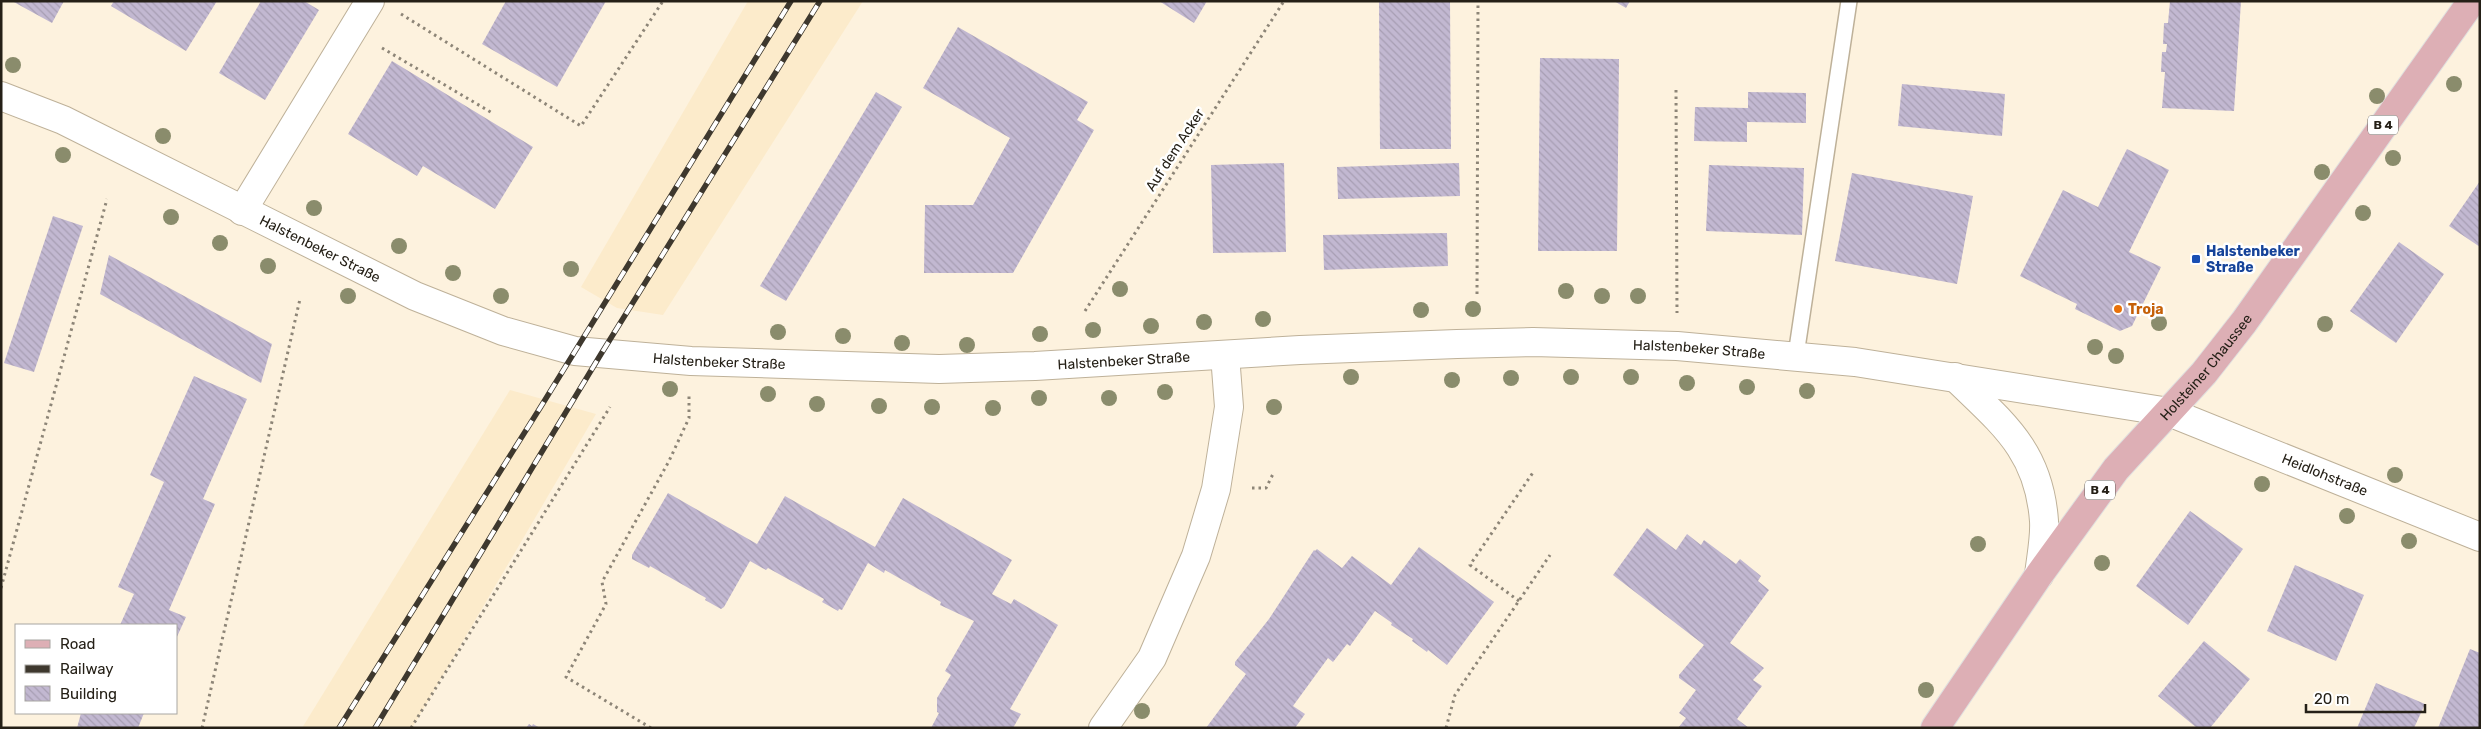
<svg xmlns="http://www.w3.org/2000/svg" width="2481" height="729" font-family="Rubik,sans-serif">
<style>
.built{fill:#fcebcb}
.building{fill:url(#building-back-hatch)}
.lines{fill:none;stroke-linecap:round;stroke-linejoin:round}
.service-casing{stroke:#beb199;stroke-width:18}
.minor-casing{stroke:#beb199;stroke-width:30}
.tertiary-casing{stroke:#beb199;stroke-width:30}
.secondary-casing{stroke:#beb199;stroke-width:30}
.primary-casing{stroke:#e0e0df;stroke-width:30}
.path{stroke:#8d8577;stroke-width:3;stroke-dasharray:2.5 4;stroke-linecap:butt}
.service{stroke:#fff;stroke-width:15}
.minor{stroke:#fff;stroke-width:28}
.tertiary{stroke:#fff;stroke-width:28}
.secondary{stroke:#fff;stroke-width:28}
.primary{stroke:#ddafb5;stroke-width:28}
.rail-casing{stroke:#3e382e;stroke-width:5.5}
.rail{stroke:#fff;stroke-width:4;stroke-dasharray:11;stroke-linecap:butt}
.tree{fill:#8a8c6c}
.transit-dot{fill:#1a4fb4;stroke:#fff;stroke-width:2}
.food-dot{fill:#e8710a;stroke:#fff;stroke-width:2}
.labels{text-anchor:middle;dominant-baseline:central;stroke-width:5;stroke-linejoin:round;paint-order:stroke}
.shield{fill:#fff;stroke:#66635d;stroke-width:1}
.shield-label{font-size:12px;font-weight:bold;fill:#252017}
.street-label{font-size:14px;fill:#252017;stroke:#fff}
.transit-label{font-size:14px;font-weight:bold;fill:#164399;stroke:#fff;text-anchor:start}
.food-label{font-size:14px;font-weight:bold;fill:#c56008;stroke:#fff;text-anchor:start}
</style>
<defs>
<pattern id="building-back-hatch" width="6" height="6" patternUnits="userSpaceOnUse" patternTransform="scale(1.25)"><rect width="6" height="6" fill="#c2b8d1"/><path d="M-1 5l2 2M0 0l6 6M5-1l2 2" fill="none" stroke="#a79eb3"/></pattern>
</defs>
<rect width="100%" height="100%" fill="#fdf2de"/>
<g class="built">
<path d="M748,1H863L663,315L617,308L581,287Z"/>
<path d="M510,390L596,414L412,728H302Z"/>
</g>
<g class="building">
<path d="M12,1H64L52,23Z"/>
<path d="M114,1H217L186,51L111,6Z"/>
<path d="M261,1H304L319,10L265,100L219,73Z"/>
<path d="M506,1H606L557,87L482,44Z"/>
<path d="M1159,1H1207L1194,23Z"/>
<path d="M1379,1H1450L1451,149H1380Z"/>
<path d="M1614,1H1630L1626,8Z"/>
<path d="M2170,1H2241L2234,111L2162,108L2165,72H2161L2162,52H2166L2167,44H2163L2164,23H2168Z"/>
<path d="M958,27L1088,102L1077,120L1094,130L1013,273H924L925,205H973L1010,138L923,88Z"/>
<path d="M1540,58L1619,59L1617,251H1538Z"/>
<path d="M392,61L533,147L495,209L423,166L417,176L348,134Z"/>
<path d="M1902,84L2005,94L2002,136L1898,126Z"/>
<path d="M876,92L902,107L786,301L760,286Z"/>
<path d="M1748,92L1806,93V123L1747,122V142L1694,141L1695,107L1748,108Z"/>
<path d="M2127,149L2169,170L2129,252L2161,267L2132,326L2120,331L2075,309L2077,304L2020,276L2063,190L2098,207Z"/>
<path d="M1284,163L1286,252L1213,253L1211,165Z"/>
<path d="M1459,163L1460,196L1338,199L1337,167Z"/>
<path d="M1709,165L1804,168L1802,235L1706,231Z"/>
<path d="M1852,173L1973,196L1957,284L1835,261Z"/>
<path d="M2480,181V247L2449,226Z"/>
<path d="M53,216L83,226L34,372L4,363Z"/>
<path d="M1447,233L1448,266L1324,270L1323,235Z"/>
<path d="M2399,242L2444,274L2396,343L2350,311Z"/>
<path d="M109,255L272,344L261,383L100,294Z"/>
<path d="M194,376L247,399L203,499L215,504L169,610L186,617L176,639V625H120L134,594L118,587L164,482L150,475Z"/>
<path d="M668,493L757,544L785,496L875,547L903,498L1012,560L992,594L1011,604L1014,599L1058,625L1010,709L1021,714L1013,728H931L939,713L937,712V698L951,675L945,671L974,621L940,605L941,602L885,570L884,573L868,563L842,610L839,609L838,611L822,602L824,599L768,568L766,570L750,561L724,607L721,609L705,600L706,598L650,566L649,568L632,559V555Z"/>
<path d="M2190,511L2243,549L2188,625L2136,586Z"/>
<path d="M1647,528L1676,550L1687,534L1701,545L1704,540L1736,564L1740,559L1761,576L1758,581L1769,590L1730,643L1764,668L1753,680L1762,686L1737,719L1749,728H1678L1686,718L1679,713L1696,690L1679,678V675L1704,645L1613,575Z"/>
<path d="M1419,547L1494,602L1447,665L1428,650L1427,652L1412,641L1413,639L1391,625L1392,623L1375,611L1350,646L1347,644L1333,662L1328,658L1293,706L1305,714L1295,728H1206L1246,674L1235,665V662L1269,619L1314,550L1315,551L1317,549L1342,568L1352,556L1391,585Z"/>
<path d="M2295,565L2364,595L2336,661L2267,631Z"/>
<path d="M2204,641L2250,679L2210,728H2197L2158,696Z"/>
<path d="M2470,649L2480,653V728H2438Z"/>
<path d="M2376,683L2425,704L2414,728H2357Z"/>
<path d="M81,713H144L138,728H77Z"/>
<path d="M529,724L532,726L533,724L540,728H526Z"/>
</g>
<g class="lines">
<g class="service-casing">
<path id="service" d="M1796,355L1849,1"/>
</g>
<g class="minor-casing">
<g id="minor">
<path d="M242,211L370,1"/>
<path d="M1103,728L1152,658L1196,556L1216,489L1229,407L1225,355"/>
</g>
</g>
<g class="tertiary-casing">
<g id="tertiary">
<path id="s1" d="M1,96L63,120L415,296L503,331L575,351L691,361L939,369L1035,366L1300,350L1457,344L1533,342L1677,346L1855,362L2169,412"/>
<path d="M1955,377C2002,423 2039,450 2044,521C2045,538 2041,557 2039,575"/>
</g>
</g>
<g class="secondary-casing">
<g id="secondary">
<path id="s2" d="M2169,412L2480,537"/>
</g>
</g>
<g class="primary-casing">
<g id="primary">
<path id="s3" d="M1935,728L2039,575L2116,469L2204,373L2244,322L2472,1"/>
</g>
</g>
<g class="path">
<path d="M401,14L581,126L663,1"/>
<path d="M382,48L494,114"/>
<path d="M1676,90L1677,313"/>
<path d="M1477,294L1478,1"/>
<path d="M1085,311L1284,1"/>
<path d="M1252,488H1266L1273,474"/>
<path d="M1,588L107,199"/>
<path d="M1519,601L1470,565L1534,471"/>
<path d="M202,728L300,299"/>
<path d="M411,728L610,407"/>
<path d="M651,728L566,677L606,604L602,582L669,461L689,418V396"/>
<path d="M1446,728L1455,695L1550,555"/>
</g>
<use href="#service" class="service"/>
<use href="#minor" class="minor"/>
<use href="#tertiary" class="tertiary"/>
<use href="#secondary" class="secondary"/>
<use href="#primary" class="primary"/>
<g class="rail-casing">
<g id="rail">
<path d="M339,728L540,408L791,1"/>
<path d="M375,728L601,354L820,1"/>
</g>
</g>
<use href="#rail" class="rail"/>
</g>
<g class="tree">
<circle cx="13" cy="65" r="8"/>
<circle cx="2454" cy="84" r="8"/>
<circle cx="2377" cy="96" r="8"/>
<circle cx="163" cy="136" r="8"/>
<circle cx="63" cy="155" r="8"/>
<circle cx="2393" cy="158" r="8"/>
<circle cx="2322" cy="172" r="8"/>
<circle cx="314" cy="208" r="8"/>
<circle cx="2363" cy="213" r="8"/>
<circle cx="171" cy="217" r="8"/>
<circle cx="220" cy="243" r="8"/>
<circle cx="399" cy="246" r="8"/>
<circle cx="268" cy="266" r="8"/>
<circle cx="571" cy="269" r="8"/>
<circle cx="453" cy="273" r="8"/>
<circle cx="1120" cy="289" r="8"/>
<circle cx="1566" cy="291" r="8"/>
<circle cx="348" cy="296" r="8"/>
<circle cx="501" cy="296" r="8"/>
<circle cx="1602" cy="296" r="8"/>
<circle cx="1638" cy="296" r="8"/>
<circle cx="1473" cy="309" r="8"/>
<circle cx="1421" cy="310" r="8"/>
<circle cx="1263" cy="319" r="8"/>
<circle cx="1204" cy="322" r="8"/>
<circle cx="2159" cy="323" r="8"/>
<circle cx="2325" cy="324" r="8"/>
<circle cx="1151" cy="326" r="8"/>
<circle cx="1093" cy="330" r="8"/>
<circle cx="778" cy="332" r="8"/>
<circle cx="1040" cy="334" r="8"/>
<circle cx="843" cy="336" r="8"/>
<circle cx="902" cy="343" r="8"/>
<circle cx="967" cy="345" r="8"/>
<circle cx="2095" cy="347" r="8"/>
<circle cx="2116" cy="356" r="8"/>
<circle cx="1351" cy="377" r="8"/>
<circle cx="1571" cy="377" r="8"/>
<circle cx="1631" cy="377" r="8"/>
<circle cx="1511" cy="378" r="8"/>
<circle cx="1452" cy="380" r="8"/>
<circle cx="1687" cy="383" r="8"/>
<circle cx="1747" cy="387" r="8"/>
<circle cx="670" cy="389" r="8"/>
<circle cx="1807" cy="391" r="8"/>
<circle cx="1165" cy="392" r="8"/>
<circle cx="768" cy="394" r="8"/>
<circle cx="1039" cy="398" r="8"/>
<circle cx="1109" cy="398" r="8"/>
<circle cx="817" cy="404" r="8"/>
<circle cx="879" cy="406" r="8"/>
<circle cx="932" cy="407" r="8"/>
<circle cx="1274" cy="407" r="8"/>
<circle cx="993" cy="408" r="8"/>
<circle cx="2395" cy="475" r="8"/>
<circle cx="2262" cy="484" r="8"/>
<circle cx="2347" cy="516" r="8"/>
<circle cx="2409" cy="541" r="8"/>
<circle cx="1978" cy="544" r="8"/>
<circle cx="2102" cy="563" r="8"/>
<circle cx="1926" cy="690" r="8"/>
<circle cx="1142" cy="711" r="8"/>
</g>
<rect class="transit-dot" x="2191" y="254" width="10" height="10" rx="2.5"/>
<circle class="food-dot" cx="2118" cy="309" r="5"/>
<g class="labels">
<g class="shield">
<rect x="2368" y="115.5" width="30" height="19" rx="4"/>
<rect x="2085" y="480.5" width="30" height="19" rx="4"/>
</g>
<g class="shield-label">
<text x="2383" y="125">B 4</text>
<text x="2100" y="490">B 4</text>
</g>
<g class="street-label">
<text transform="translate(1175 150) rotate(-57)">Auf dem Acker</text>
<text stroke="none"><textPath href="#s1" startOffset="354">Halstenbeker Straße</textPath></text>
<text stroke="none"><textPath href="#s1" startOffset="1755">Halstenbeker Straße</textPath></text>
<text stroke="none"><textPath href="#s1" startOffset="774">Halstenbeker Straße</textPath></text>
<text stroke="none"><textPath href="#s1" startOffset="1179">Halstenbeker Straße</textPath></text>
<text stroke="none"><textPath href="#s3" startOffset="452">Holsteiner Chaussee</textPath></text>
<text stroke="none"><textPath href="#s2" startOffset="168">Heidlohstraße</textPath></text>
</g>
<g class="transit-label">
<text x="2206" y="251">Halstenbeker<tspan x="2206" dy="16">Straße</tspan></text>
</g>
<g class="food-label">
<text x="2128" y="309">Troja</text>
</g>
</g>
<rect width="2481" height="729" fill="none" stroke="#252017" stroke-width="5"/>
<rect x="15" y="624" width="162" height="90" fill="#ffffff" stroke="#a8a6a2"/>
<rect x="25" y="640" width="25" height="8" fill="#ddafb5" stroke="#a8a6a2"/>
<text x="60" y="649" font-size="15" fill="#252017">Road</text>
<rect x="25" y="665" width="25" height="8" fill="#3e382e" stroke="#a8a6a2"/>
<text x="60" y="674" font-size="15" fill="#252017">Railway</text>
<rect x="25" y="686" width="25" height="15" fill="url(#building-back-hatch)" stroke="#a8a6a2"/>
<text x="60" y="699" font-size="15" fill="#252017">Building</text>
<path d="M2306 704v8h119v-8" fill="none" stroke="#252017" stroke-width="2.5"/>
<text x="2314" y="704" font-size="15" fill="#252017" stroke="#ffffff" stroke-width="4" paint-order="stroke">20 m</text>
</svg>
